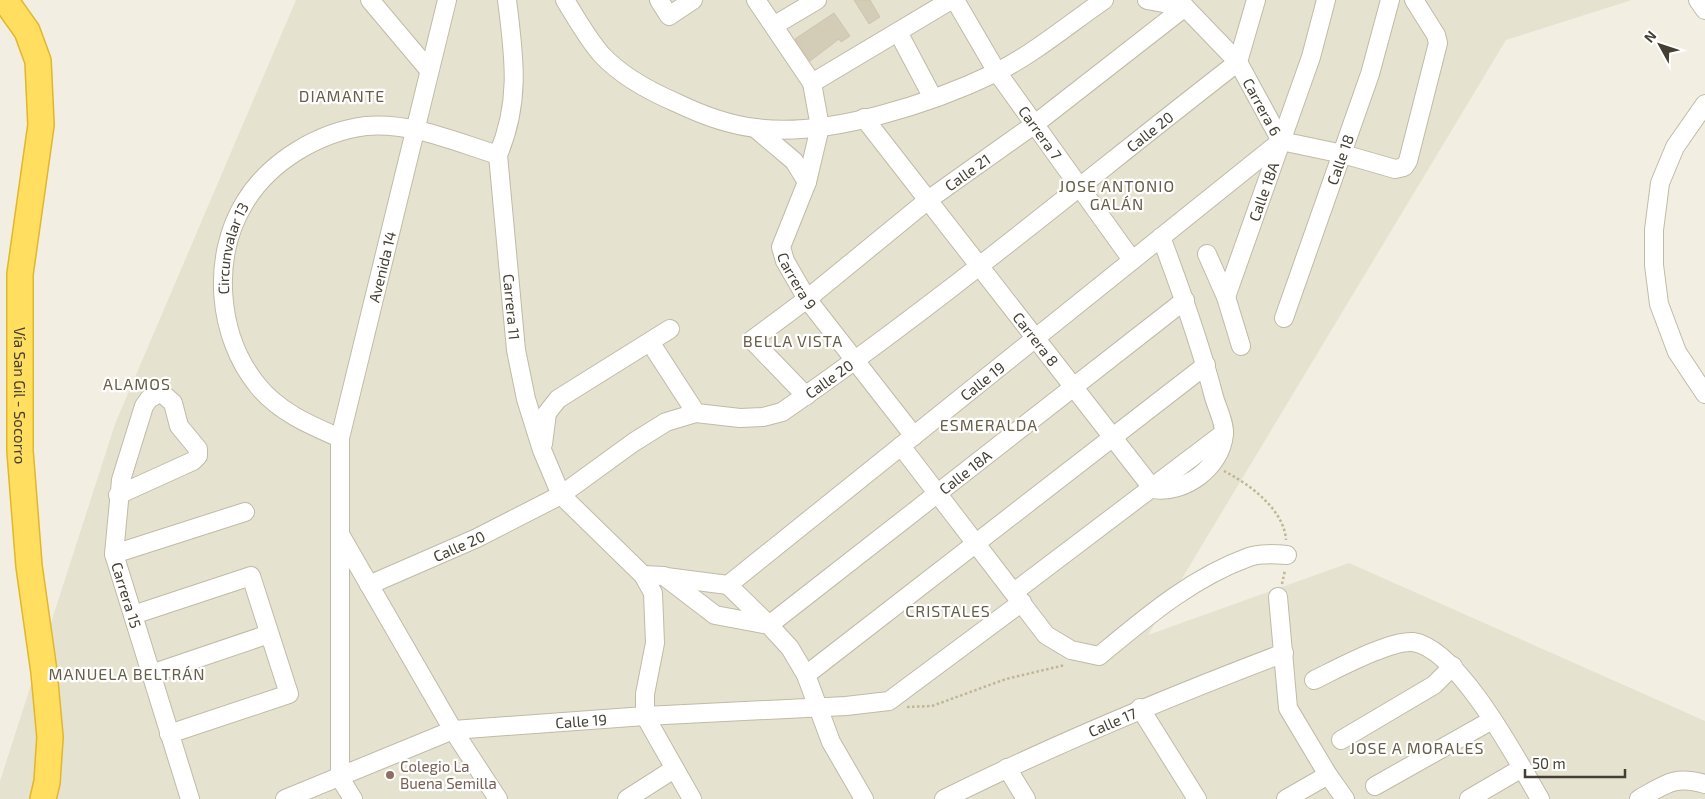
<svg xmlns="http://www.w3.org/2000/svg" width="1705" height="799" font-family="'Exo 2',sans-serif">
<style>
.residential{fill:#e6e2d0}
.building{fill:#d3ccb7;stroke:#cfc5aa}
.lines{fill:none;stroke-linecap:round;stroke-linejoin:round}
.minor-casing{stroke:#c0bba7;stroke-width:20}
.highway-casing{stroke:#e3b62b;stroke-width:28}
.path{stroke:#c0b695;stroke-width:2.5;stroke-dasharray:2.5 2.5;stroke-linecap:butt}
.minor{stroke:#fff;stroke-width:18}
.highway{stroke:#ffde60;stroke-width:25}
.education-dot{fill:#8d6e63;stroke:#fff;stroke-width:2}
.labels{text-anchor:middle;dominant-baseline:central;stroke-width:4.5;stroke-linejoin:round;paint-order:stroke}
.street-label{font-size:15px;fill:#433f32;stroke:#fff}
.education-label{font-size:15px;fill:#785e54;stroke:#fff;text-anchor:start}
.neighbourhood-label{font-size:16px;letter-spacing:1px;fill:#665e49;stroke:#fff}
</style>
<rect width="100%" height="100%" fill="#f2efe2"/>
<path class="residential" d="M296,0H1632L1506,40L1148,635L1349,563L1705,721V799H0V781L115,424Z"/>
<g class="building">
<path d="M854,0H870L880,17L869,24Z"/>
<path d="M834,13L850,36L841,42L839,39L810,61L795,39Z"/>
</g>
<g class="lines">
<g class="minor-casing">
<g id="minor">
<path d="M370,0L429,70"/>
<path id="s1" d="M507,0C514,56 521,101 498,155L516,350L526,399L542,450L561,495L643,575L653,593L655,643L645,694V716L692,799"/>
<path d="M565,0C576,18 587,38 601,54C621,76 649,91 677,103C702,115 728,125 756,128C827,138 933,103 997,72C1035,53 1069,24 1104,0"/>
<path d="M659,0L669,16L693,0"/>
<path id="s2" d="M756,0L812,83L820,127L807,182L781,247L785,261L807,299L914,436"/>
<path id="s3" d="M955,0L997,72L1132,260"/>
<path id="s4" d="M1147,0L1185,7L1238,62L1281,141L1343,154L1395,169L1404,167L1408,161L1438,43L1436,35L1414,0"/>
<path d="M1698,0L1705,10"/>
<path d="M775,25L817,0"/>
<path d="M898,32L933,98"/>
<path d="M1238,62L1256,0"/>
<path d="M812,83L951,0"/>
<path d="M1705,104L1675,147L1660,183L1654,230V265L1659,304L1677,352L1705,394"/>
<path id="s5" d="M864,118L1153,489"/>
<path d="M755,128L794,161L807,182"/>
<path d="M1207,254L1226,297L1241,346"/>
<path id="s6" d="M1226,297L1311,57L1326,0"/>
<path id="s7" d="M1284,318L1370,74L1390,0"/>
<path d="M650,342L696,413"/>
<path id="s8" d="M806,396L752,340L807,299L928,200L1035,124L1185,7"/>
<path id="s9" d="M340,438C310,425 279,412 258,386C217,336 211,257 245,202C270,161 319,132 366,126C411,122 456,142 498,155"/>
<path d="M543,444L547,413L558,399L670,329"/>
<path d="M901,446L1046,635L1071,650L1099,656C1145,618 1191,578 1249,557C1260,553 1274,554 1287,555"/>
<path d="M1153,489C1184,494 1221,468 1224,434C1225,423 1217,408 1214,397C1200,343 1181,290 1161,237"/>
<path id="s10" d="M118,495L193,461L198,456V449L179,426L173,403L164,395L157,394L149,399L144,406L121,480L114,554L190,799"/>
<path d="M341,536L453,730L498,799"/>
<path d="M114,554L245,512"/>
<path d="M643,575L664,576L715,615L769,625L790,648L806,675L831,742L864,799"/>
<path d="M666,577L728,585"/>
<path id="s11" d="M369,585L477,538L561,495L634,442L666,422L696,413L740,418L763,417L782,412C940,303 1087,179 1238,62"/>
<path id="s12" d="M728,585L1281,141"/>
<path id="s13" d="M728,585L769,625L1185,300"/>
<path d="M1014,592L1224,433"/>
<path d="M1278,597L1288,708L1328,775L1345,799"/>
<path d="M133,615L251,576L289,694L169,734"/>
<path d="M151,674L269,634"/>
<path d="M806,675L1206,365"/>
<path d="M1314,680C1337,669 1390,640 1413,642C1458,648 1518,761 1540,799"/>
<path d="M1140,708L1197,799"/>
<path d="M1341,740L1434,685L1453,666"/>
<path d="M1007,768L1026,799"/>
<path d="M1375,786L1492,720"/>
<path id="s14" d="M285,799L453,730L645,716L846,706L889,701L1022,602"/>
<path id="s15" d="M353,799L340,778V438L447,0"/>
<path d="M627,799L674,769"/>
<path id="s16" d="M944,799C1055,744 1168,697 1284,653"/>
<path d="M1286,799L1328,775"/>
<path d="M1469,799L1522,768"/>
<path d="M1639,799C1666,784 1674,775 1705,784"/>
</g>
</g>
<g class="highway-casing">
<g id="highway">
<path id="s17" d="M5,0L27,31L38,61L41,125L20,274V451L29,566L44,672L50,737L47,782L43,799"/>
</g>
</g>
<g class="path">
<path d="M1224,471C1249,484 1284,509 1286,540"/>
<path d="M1282,584L1285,570"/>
<path d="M907,707L932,706L1006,679L1065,665"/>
</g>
<use href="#minor" class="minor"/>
<use href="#highway" class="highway"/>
</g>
<circle class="education-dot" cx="390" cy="775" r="5"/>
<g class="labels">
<g class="street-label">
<text stroke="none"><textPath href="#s4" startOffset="166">Carrera 6</textPath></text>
<text stroke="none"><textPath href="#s11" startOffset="921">Calle 20</textPath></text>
<text stroke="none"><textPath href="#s3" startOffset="158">Carrera 7</textPath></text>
<text stroke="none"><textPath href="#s7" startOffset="168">Calle 18</textPath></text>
<text stroke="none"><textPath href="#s8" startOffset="351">Calle 21</textPath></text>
<text stroke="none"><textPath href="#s6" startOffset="112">Calle 18A</textPath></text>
<text stroke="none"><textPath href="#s9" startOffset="245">Circunvalar 13</textPath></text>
<text stroke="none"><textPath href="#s15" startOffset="541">Avenida 14</textPath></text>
<text stroke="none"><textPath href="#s2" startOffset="309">Carrera 9</textPath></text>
<text stroke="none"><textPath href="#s1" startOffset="310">Carrera 11</textPath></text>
<text stroke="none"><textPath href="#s5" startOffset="280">Carrera 8</textPath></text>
<text stroke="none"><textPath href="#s11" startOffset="516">Calle 20</textPath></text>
<text stroke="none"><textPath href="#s12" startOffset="326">Calle 19</textPath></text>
<text stroke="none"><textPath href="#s17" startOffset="406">Vía San Gil - Socorro</textPath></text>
<text stroke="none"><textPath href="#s13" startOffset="306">Calle 18A</textPath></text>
<text stroke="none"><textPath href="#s11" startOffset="98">Calle 20</textPath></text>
<text stroke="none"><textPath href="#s10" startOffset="382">Carrera 15</textPath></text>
<text stroke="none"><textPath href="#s14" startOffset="310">Calle 19</textPath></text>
<text stroke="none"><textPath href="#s16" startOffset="185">Calle 17</textPath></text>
</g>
<g class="education-label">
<text x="400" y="766">Colegio La<tspan x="400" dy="17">Buena Semilla</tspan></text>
</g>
<g class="neighbourhood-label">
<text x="342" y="95">DIAMANTE</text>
<text x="1117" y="185">JOSE ANTONIO<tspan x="1117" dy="18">GALÁN</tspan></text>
<text x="793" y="340">BELLA VISTA</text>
<text x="137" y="383">ALAMOS</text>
<text x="989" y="424">ESMERALDA</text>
<text x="948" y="610">CRISTALES</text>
<text x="127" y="673">MANUELA BELTRÁN</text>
<text x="1417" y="747">JOSE A MORALES</text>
</g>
</g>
<g transform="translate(1660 45) rotate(310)" stroke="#ffffff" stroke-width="4" paint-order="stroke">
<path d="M0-4L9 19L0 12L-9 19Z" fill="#433f32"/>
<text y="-8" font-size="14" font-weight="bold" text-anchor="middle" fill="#433f32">N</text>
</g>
<path d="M1525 769v8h100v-8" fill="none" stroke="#433f32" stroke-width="2.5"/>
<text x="1532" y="769" font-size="15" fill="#433f32" stroke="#ffffff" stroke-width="4" paint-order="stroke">50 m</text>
</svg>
